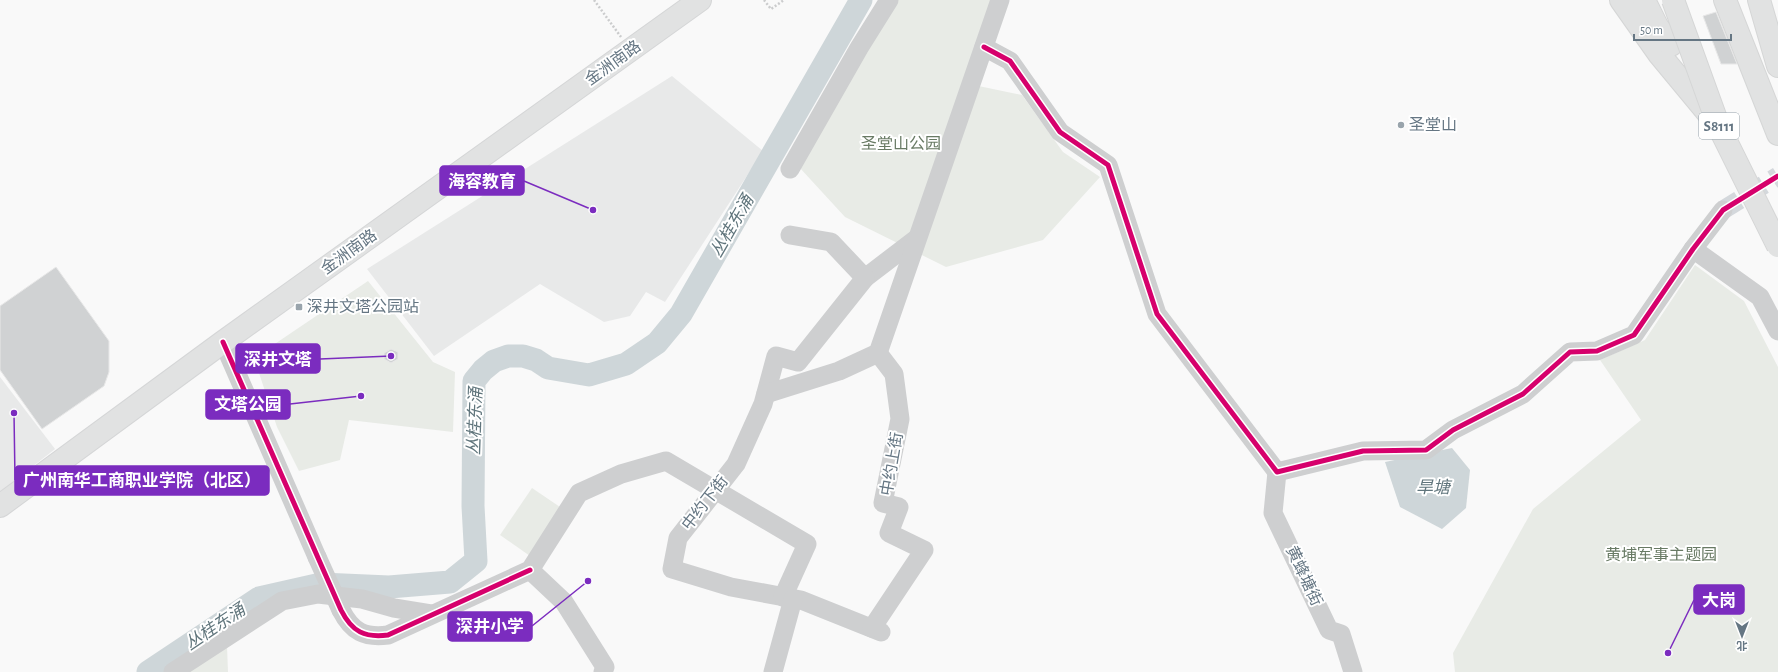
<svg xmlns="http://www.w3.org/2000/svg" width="1778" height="672" font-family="'Alegreya Sans','Noto Sans SC',sans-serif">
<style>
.built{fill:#e8e9e9}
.green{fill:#e8ebe6}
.water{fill:#ced6d9}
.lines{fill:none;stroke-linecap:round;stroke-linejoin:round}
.river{stroke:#ced6d9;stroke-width:23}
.building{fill:#d0d2d3;stroke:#e8e8e8}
.minor-tunnel{stroke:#d4d8dc;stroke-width:19;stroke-dasharray:19 10;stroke-linecap:butt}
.major-casing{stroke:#d5d6d7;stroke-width:24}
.highway-casing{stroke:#d5d6d6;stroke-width:24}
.path{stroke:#cbcccd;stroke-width:2.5;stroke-dasharray:2 2;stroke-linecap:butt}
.minor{stroke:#cecfd0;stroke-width:19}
.major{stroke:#e1e2e2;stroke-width:22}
.highway{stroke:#e1e2e2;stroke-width:22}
.highway-bridge-casing{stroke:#d5d6d6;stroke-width:24;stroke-linecap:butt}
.minor-bridge{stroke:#cecfd0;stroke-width:19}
.highway-bridge{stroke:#e1e2e2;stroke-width:22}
.cycleway-casing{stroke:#fff;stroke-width:8}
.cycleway{stroke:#d6006c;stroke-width:5}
.poi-dot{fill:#99a4ac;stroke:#fff;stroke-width:1.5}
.labels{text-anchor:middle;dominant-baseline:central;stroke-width:4;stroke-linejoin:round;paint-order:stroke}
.shield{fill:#fff;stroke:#939fa8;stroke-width:1}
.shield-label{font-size:15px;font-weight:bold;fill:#657683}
.street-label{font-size:16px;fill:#657683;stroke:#fff}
.poi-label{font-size:16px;fill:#657683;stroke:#fff;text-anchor:start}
.park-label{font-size:16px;fill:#687a64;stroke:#fff}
.water-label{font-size:17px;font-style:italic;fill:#60757c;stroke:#fff}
.leader{fill:none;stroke:#7b2cbf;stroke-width:1.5}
.callout-dot{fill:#7b2cbf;stroke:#fff;stroke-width:1.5}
.callout{fill:#7b2cbf;stroke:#7b2cbf;stroke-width:1.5}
.callout-label{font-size:17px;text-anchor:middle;font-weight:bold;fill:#fff}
</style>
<rect width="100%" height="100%" fill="#f9f9f9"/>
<g class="built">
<path d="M672,76L763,151L665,302L646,292L630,316L604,322L540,284L434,356L367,269Z"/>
<path d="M0,377L55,449L0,492Z"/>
</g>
<g class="green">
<path d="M880,0H995L969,84L1022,95L1063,152L1100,177L1043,240L946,267L845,217L788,155Z"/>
<path d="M1695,265L1744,301L1778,367V672H1455L1453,653L1533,509L1641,420L1600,360L1645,340Z"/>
<path d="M368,281L433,362L455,372L453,432L349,420L340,460L299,471L277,427L254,358Z"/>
<path d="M532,488L563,509L530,556L500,535Z"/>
<path d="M227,646L228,672H186Z"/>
</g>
<path class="water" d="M1452,448L1470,470L1466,508L1442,529L1400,507L1385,462Z"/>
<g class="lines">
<path class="river" d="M148,672L259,598L321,584L389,587L450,582L476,561L473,506L474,381L483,370L494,361L508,356H523L536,360L548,368L589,375L626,364L657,343L681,314L861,0"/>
</g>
<g class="building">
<path d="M1716,12L1737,64H1721L1703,16Z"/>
<path d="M56,267L109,341V372L104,386L42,429L0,370V306Z"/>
<path d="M391,349L398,352V359L391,363L384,359V353Z"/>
</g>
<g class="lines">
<path class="minor-tunnel" d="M1723,210L1778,176"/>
<g class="major-casing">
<path id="major" d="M0,506L223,342L700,0"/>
</g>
<g class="highway-casing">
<g id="highway">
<path d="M1621,0L1659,54L1717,124"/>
<path d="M1644,0L1657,26L1671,45"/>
<path d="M1725,0L1778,134"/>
<path d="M1759,0L1778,66"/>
</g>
</g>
<g class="path">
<path d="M594,0L621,37"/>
<path d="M764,0L771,9L784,0"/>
</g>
<g class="minor">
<path d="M984,47L1010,61L1060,132L1108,165L1157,314L1277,472"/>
<path d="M790,169L859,48L889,0"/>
<path d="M790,235L831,242L865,278L916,239"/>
<path d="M1693,249L1760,297L1778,331"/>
<path d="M865,278L798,362L776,356L763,404L736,464L678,538L672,569L731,587L801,600L881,632"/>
<path d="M223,342L317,557"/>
<path d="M766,394L839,371L878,353L1000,0"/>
<path d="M1277,472L1363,451L1426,450L1453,430L1523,394L1570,352L1597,351L1634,335L1693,249L1723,210"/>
<path d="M1277,472L1273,513L1329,630L1341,634L1353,672"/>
<path d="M530,570L564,602L605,667L603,672"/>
<path d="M341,610C352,632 365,638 388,635L530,570L579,493L621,474L666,461L807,544L783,597"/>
<path d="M872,628L924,550L889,533L899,507L883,503L900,419L894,374L878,353"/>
<path d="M173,672L282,601L318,594L362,599L394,608L431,614"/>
<path d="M773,672L793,599"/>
</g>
<use href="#major" class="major"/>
<use href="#highway" class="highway"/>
<g class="highway-bridge-casing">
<path id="highway-bridge" d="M1673,0L1719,127L1778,246"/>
</g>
<path class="minor-bridge" d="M317,557L341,610"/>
<use href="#highway-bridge" class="highway-bridge"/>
<g class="cycleway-casing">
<g id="cycleway">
<path d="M984,47L1010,61L1060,132L1108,165L1157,314L1277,472L1363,451L1426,450L1453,430L1523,394L1570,352L1597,351L1634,335L1693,249L1723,210L1778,176"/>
<path d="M223,342L341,610C352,632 365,638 388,635L530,570"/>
</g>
</g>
<use href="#cycleway" class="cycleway"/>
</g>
<g class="poi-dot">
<circle cx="1401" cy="125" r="4"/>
<rect x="295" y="303" width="8" height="8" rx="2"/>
</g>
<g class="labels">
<rect class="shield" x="1699" y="113" width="40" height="26" rx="3"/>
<g class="shield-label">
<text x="1719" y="126">S8111</text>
</g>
<g class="street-label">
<text transform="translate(613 63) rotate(-36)">金洲南路</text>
<text transform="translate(349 252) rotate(-36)">金洲南路</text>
<text transform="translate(892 464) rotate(-80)">中约上街</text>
<text transform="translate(705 503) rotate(-52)">中约下街</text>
<text transform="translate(1304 576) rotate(65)">黄蜂塘街</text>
</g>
<g class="poi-label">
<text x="1409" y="125">圣堂山</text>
<text x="307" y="307">深井文塔公园站</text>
</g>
<g class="park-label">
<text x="901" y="144">圣堂山公园</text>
<text x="1661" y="555">黄埔军事主题园</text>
</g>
<g class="water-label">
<text transform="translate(732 226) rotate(-60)">丛桂东涌</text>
<text transform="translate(475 421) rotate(-88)">丛桂东涌</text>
<text x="1433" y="487">旱塘</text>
<text transform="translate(215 627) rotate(-34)">丛桂东涌</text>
</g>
</g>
<path class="leader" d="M593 210L524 181M391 356L320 359M361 396L290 404M14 413L15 480M1668 653L1694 600M588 581L532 626"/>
<g class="callout-dot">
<circle cx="593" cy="210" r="4"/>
<circle cx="391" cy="356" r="4"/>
<circle cx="361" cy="396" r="4"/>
<circle cx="14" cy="413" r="4"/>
<circle cx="1668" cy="653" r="4"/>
<circle cx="588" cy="581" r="4"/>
</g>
<g class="callout">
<rect x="440" y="166" width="84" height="29" rx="4"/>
<rect x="236" y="344" width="84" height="29" rx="4"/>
<rect x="206" y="390" width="84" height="29" rx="4"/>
<rect x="15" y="466" width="254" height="29" rx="4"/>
<rect x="1694" y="585" width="50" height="29" rx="4"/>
<rect x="448" y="612" width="84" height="29" rx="4"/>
</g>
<g class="callout-label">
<text x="482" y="187">海容教育</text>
<text x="278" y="365">深井文塔</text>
<text x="248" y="410">文塔公园</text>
<text x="142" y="486">广州南华工商职业学院（北区）</text>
<text x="1719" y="606">大岗</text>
<text x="490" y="632">深井小学</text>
</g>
<g transform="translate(1742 636) rotate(180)" stroke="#ffffff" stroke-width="3" paint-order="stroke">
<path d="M0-3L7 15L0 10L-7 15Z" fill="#657683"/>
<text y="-6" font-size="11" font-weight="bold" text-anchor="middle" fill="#657683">北</text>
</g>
<path d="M1634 34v6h97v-6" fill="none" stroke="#657683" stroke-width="2"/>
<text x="1640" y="34" font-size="12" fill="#657683" stroke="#ffffff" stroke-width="3" paint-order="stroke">50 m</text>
</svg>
